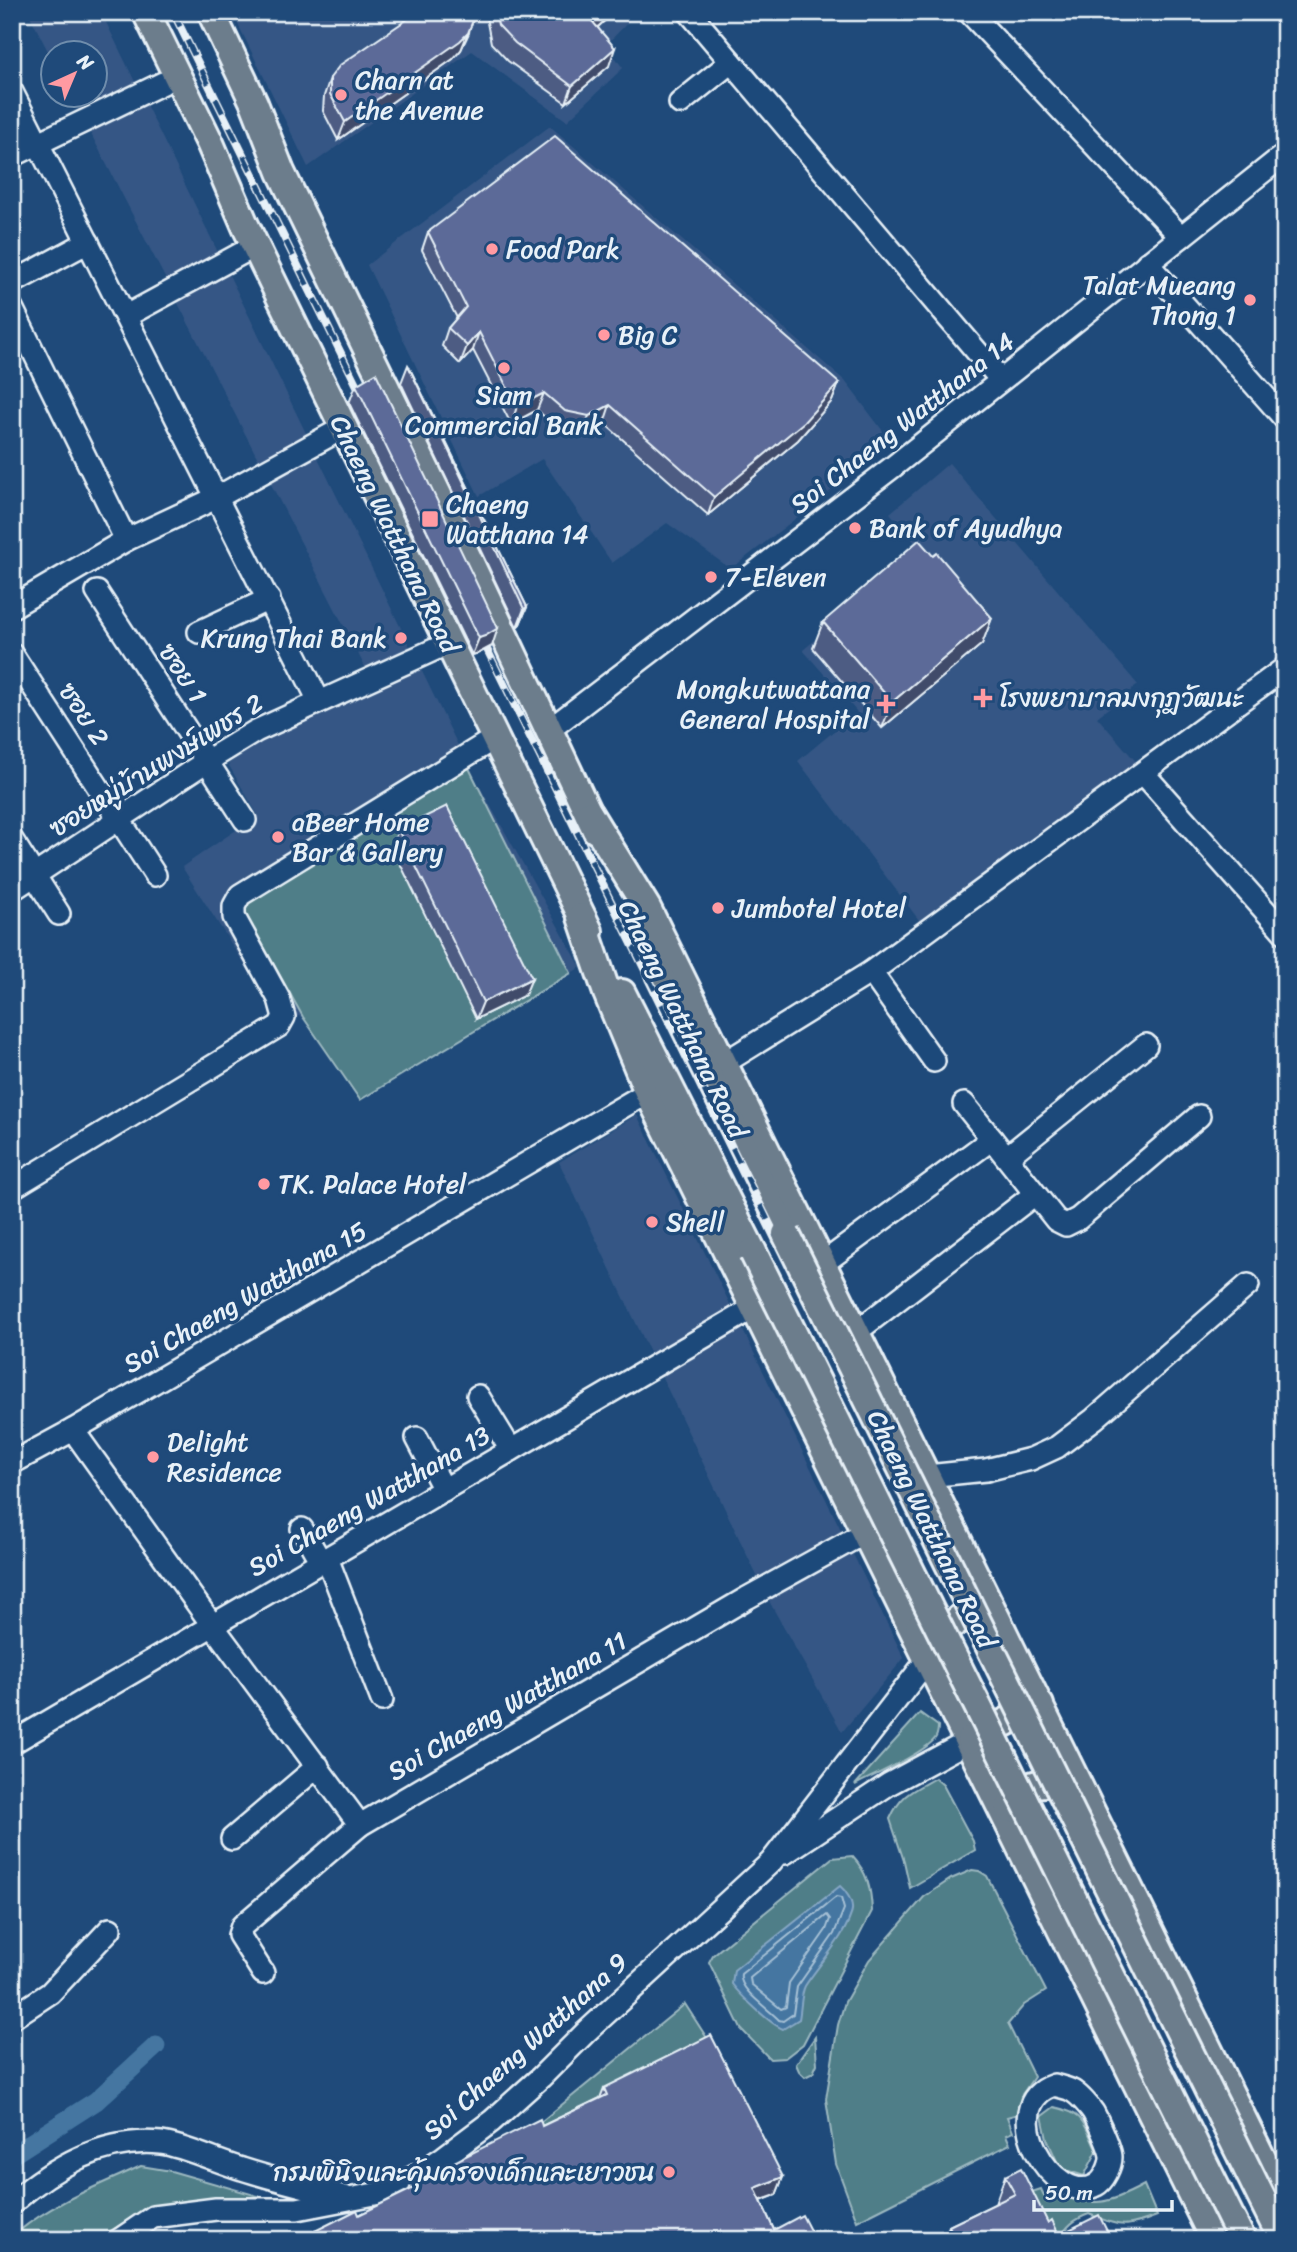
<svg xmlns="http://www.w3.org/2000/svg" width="1297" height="2252" font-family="Sriracha,'Playpen Sans Thai',sans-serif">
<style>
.built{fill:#355785}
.green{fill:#507e88;stroke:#9cb8c0;stroke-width:2}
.water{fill:#4476a1;stroke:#86a7c4;stroke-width:2}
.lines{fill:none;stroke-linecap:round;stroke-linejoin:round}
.shore{stroke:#a6c0d5;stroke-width:2}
.canal{stroke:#4476a1;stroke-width:19}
.minor-casing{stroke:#e8f1f8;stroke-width:26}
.major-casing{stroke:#e8f1f8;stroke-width:32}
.minor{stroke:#1f4a7a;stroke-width:21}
.major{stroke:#6c7d8c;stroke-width:26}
.rail-casing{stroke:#e8f1f8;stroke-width:8}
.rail{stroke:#1f4a7a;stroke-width:5;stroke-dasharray:16;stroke-linecap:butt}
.major-bridge-casing{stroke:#e8f1f8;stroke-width:32;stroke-linecap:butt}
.major-bridge{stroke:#6c7d8c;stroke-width:26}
.wall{fill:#4e5c83;stroke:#e8f1f8;stroke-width:2}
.shaded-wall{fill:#404b6a;stroke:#e8f1f8;stroke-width:2}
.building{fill:#5b6b98;stroke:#e8f1f8;stroke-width:2}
.poi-dot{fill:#ff9aa2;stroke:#1f4a7a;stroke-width:2.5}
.labels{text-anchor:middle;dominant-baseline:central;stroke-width:7;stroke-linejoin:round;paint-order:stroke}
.poi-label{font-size:26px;fill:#e8f1f8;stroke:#1f4a7a;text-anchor:start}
.street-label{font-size:26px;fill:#e8f1f8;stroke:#1f4a7a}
</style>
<rect width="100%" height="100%" fill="#1f4a7a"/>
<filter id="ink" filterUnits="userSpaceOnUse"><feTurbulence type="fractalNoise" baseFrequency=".0143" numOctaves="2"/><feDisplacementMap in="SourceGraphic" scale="14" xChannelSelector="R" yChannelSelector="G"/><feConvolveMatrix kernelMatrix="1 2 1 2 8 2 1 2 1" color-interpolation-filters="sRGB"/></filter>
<g filter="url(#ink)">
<g class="built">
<path d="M28,12H101L469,768L581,967L360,1100L303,1017L275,1012L182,867L258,815L228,764L366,669L71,95L94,94V52H52V59Z"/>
<path d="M232,12H638L606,45L623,68L567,121L472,51L308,167Z"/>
<path d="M550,126L845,381L892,443L731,569L667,523L612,563L542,459L479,496L367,265Z"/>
<path d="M949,463L1138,685L1097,717L1139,765L922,924L798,761L857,712L803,650L922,551L890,513Z"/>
<path d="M637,1115L904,1658L842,1732L769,1601L559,1162Z"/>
</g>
<g class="green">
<path d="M469,768L571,973L360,1100L303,1017L243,909L251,899Z"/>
<path d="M920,1713L938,1726C938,1730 938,1733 936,1737C927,1752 872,1776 855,1785Z"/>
<path d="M935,1778L943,1785L973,1841L975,1850L910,1888L904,1861L890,1819C901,1794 912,1791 935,1778Z"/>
<path d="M852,1856C868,1873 871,1889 872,1911L803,2044L785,2058L770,2059L741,2029L709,1962L713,1955L832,1858Z"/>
<path d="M972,1870L979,1871L987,1876L1046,1991L1024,2005L1008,2024L1034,2077L1021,2096L1018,2114L1007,2117L1013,2132L1006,2135L1010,2144L857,2221L836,2164L826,2099L838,2025L845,2002L869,1960L924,1897L951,1879Z"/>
<path d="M685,2004L714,2049L504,2152Z"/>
<path d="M815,2037L817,2064L813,2073L805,2077L799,2071L796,2064Z"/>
<path d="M1054,2107C1086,2114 1083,2123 1097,2151L1084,2176L1060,2168L1047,2139L1042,2116Z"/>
<path d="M141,2166L171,2171L265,2198L141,2215L110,2231L102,2240H21L19,2231C54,2202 100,2185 141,2166Z"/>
<path d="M1144,2185L1157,2216C1123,2229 1122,2227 1089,2214C1075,2219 1066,2226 1059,2240H956L1032,2192L1041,2189L1045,2198L1055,2193C1093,2208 1109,2204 1144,2185Z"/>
</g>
<path class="water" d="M840,1886C846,1891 853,1901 852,1910C849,1932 817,1967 805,1986C801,1993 801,2010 799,2019L783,2029C770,2024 740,1995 732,1984L734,1970Z"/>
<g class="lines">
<g class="shore">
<path d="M836,1897L841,1898L844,1909L834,1934L797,1987L793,2014L783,2021L779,2020C768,2008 738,1990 741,1974Z"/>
<path d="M827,1915L830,1919L826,1930L789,1983L786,2007L781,2009L751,1984L750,1978Z"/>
</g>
<path class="canal" d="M12,2155L96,2101L156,2046"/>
<g class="minor-casing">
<g id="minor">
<path d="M689,12L1001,380"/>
<path d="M969,12L1181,237"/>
<path d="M12,92L319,701"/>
<path d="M680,103L731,62"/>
<path d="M12,156L163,83"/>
<path d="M1147,263L1285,419"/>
<path d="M12,283L88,242"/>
<path d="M12,308L126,540"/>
<path d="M126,316L255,246"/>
<path d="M97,592L245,820"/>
<path d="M12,607L126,540L218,497L343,428"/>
<path d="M199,632L269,599"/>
<path d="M12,654L155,875"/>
<path d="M549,730L894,466L1285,154"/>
<path d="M1144,774L1285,933"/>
<path d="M12,840L59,914"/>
<path d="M12,890L207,761L256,731L449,643"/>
<path d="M871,972L934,1061"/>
<path d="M724,1063L871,972L1285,668"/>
<path d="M964,1104L992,1139"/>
<path d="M1007,1157L1146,1045"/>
<path d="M12,1188L279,1026L284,1017L279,999L234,917V906L240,895L495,738"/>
<path d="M822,1264L992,1139L1056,1220L1066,1225L1078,1219L1199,1116"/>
<path d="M856,1332L1035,1194"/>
<path d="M478,1396L511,1450"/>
<path d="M73,1430L213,1626L360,1825"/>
<path d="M417,1438L444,1490"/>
<path d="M12,1463L73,1430L648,1092"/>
<path d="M927,1476L986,1470L1031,1459L1057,1447L1094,1419L1248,1285"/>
<path d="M302,1529L321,1562"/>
<path d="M327,1558L382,1700"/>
<path d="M12,1743L755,1307"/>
<path d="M232,1839L318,1766"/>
<path d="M785,1853L889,1784L969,1741"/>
<path d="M263,1973L239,1935L242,1926L360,1825L747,1598L866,1532"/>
<path d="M12,2018L50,1993L110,1929"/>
<path d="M1054,2085C1060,2087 1069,2088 1074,2092C1080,2096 1089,2106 1093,2112C1097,2119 1111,2149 1111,2157C1111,2166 1104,2181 1096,2185C1054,2209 993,2105 1054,2085Z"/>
<path d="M12,2203C53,2167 104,2137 161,2143C184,2146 218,2162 242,2169C276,2180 310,2188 345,2197"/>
<path d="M119,2240L153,2217L216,2209H297L380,2193L417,2175L444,2157L492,2121L541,2077L586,2032L771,1862L928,1659"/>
</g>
</g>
<g class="major-casing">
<g id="major">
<path d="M146,12L210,143L246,227L589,931"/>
<path d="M211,12L254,103L281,172L437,493L596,830"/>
<path d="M589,814L647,908L1285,2205"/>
<path d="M581,917L607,993L648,1092L1214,2240"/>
<path d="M659,974L786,1234"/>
<path d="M622,993L753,1252"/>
<path d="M919,1627C942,1641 974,1612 978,1590"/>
<path d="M970,1740L1040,1705"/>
<path d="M1009,1809C1022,1779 1050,1778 1076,1791"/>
</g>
</g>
<use href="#minor" class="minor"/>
<use href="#major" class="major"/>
<g class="rail-casing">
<g id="rail">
<path d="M173,12L365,402"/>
<path d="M478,631L1270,2240"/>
</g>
</g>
<use href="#rail" class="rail"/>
<g class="major-bridge-casing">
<g id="major-bridge">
<path d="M786,1234L1275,2225"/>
<path d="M753,1252L1242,2240"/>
</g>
</g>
<use href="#major-bridge" class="major-bridge"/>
</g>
<g class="wall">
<path d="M415,12H472L469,33L461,50L453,59L338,140L323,111L324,96L330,78L414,15Z"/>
<path d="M485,12H614L598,27L609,66L566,103L508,61L491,43Z"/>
<path d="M428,232L839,383L832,401L798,440L708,515L604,423L582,434L558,429L537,410L511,424L473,350L460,364L442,346L448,328L457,318L422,250Z"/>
<path d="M408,365L527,607L520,624L517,627L401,383Z"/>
<path d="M356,385L492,646L479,653L472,655L349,403Z"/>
<path d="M933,556L992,618L982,644L882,728L813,648L823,622Z"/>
<path d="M398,830L525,995L476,1019L392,847Z"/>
<path d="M604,2088L783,2177L776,2195L761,2201L774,2230L359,2215L409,2190L412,2183L542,2126L600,2098Z"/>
<path d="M1005,2176L1059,2235L1111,2240H944L949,2226L995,2204Z"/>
</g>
<g class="shaded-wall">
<path d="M601,12H614L586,38L592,21Z"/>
<path d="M475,15L461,50L453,59L338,140L345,122Z"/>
<path d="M615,48L609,66L566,103L572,86Z"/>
<path d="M479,332L473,350L460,364L467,346Z"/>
<path d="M839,383L832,401L798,440L708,515L714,497Z"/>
<path d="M544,393L537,410L511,424L517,407Z"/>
<path d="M610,405L604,423L582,434L589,416Z"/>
<path d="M527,607L520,624L517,627L524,609Z"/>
<path d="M992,618L982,644L882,728L892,702Z"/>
<path d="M498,628L492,646L479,653L472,655L479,638Z"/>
<path d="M532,978L525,995L476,1019L483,1002Z"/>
<path d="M783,2177L776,2195L748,2205L755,2188Z"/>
</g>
<g class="building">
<path d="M418,12H472L475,15L468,33L460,41L345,122L330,94V78L340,65Z"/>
<path d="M495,12H601L592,21L615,48L572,86L515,43L498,25Z"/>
<path d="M555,136L839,383L804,422L714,497L610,405L589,416L565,411L544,393L517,407L479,332L467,346L448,328L466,307L428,232Z"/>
<path d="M408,365L527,607L524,609Z"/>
<path d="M376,373L498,628L485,636L479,638L356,385Z"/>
<path d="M919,540L933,556L937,553L992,618L892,702L823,622Z"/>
<path d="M447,806L532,978L483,1002L398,830Z"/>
<path d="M711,2035L783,2177L755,2188L774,2230L802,2215L815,2240H297L357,2210L359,2215L414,2188L412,2183L540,2119L542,2126L607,2095L604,2088Z"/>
<path d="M1021,2168L1048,2223L1052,2220L1059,2235L1099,2215L1111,2239L956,2240L949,2226L1015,2194L1005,2176Z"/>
</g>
</g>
<g class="poi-dot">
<circle cx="341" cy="95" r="7"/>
<circle cx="492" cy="249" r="7"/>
<circle cx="1250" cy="300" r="7"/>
<circle cx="604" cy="335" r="7"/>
<circle cx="504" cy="368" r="7"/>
<rect x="421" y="510" width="18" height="18" rx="3.5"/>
<circle cx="855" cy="528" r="7"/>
<circle cx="711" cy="577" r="7"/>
<circle cx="401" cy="638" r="7"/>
<path d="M979.5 687.5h7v7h7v7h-7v7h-7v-7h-7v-7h7z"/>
<path d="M882.5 693.5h7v7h7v7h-7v7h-7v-7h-7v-7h7z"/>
<circle cx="278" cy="837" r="7"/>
<circle cx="718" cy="908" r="7"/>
<circle cx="264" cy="1184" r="7"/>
<circle cx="652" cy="1222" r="7"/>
<circle cx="153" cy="1457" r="7"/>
<circle cx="669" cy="2172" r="7"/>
</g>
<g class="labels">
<g class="poi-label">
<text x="355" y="80">Charn at<tspan x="355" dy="30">the Avenue</tspan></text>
<text x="506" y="249">Food Park</text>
<text x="1236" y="285" text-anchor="end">Talat Mueang<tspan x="1236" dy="30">Thong 1</tspan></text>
<text x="618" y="335">Big C</text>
<text x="504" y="395" text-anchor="middle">Siam<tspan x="504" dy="30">Commercial Bank</tspan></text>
<text x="446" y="504">Chaeng<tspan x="446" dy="30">Watthana 14</tspan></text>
<text x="869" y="528">Bank of Ayudhya</text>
<text x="725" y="577">7-Eleven</text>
<text x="387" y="638" text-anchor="end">Krung Thai Bank</text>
<text x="870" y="689" text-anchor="end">Mongkutwattana<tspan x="870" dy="30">General Hospital</tspan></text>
<text x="999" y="698">โรงพยาบาลมงกุฎวัฒนะ</text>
<text x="292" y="822">aBeer Home<tspan x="292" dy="30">Bar &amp; Gallery</tspan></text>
<text x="732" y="908">Jumbotel Hotel</text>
<text x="278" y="1184">TK. Palace Hotel</text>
<text x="666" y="1222">Shell</text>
<text x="167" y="1442">Delight<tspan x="167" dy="30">Residence</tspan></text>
<text x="655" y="2172" text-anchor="end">กรมพินิจและคุ้มครองเด็กและเยาวชน</text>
</g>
<g class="street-label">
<text transform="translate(902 423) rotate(-38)">Soi Chaeng Watthana 14</text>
<text transform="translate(395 534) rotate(64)">Chaeng Watthana Road</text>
<text transform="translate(183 673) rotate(57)">ซอย 1</text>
<text transform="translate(84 714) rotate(57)">ซอย 2</text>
<text transform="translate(156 765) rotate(-32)">ซอยหมู่บ้านพงษ์เพชร 2</text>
<text transform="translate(683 1019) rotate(64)">Chaeng Watthana Road</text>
<text transform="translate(245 1297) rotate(-30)">Soi Chaeng Watthana 15</text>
<text transform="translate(369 1501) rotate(-30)">Soi Chaeng Watthana 13</text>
<text transform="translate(932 1529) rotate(64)">Chaeng Watthana Road</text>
<text transform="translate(507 1706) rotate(-30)">Soi Chaeng Watthana 11</text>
<text transform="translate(525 2046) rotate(-42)">Soi Chaeng Watthana 9</text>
</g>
</g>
<rect width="1297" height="2252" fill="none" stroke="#1f4a7a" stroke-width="42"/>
<rect x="21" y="21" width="1255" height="2210" fill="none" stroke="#e8f1f8" stroke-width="2.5" filter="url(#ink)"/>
<g transform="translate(74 74) rotate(44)"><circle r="33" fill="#1f4a7a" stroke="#6f8dac" stroke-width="2"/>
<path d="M0-5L12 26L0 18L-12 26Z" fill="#ff9aa2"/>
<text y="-10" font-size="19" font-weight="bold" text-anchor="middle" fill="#e8f1f8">N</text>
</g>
<path d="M1034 2200v10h138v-10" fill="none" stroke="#e8f1f8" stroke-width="3.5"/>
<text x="1045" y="2200" font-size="21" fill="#e8f1f8" stroke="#1f4a7a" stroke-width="5" paint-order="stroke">50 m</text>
</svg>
